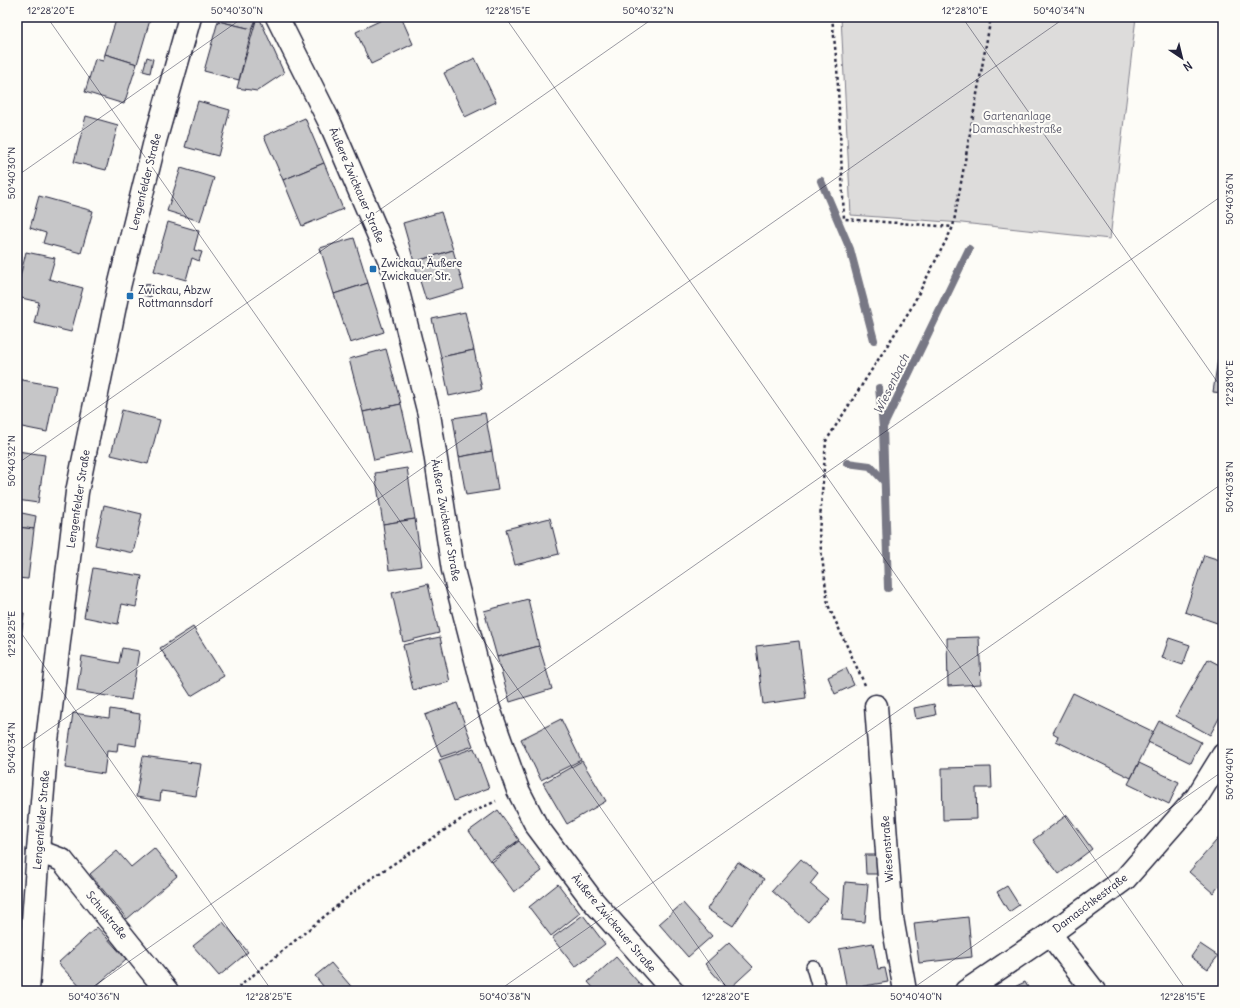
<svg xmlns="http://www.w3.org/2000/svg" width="1240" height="1008" font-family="Delius,sans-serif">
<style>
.green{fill:#dddcdb;stroke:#807f8b}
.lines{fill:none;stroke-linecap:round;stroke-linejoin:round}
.stream{stroke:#787885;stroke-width:8}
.building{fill:#c6c6c8;stroke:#22223b}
.lane-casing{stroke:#22223b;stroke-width:16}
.street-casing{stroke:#22223b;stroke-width:25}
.secondary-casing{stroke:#22223b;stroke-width:25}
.path{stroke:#22223b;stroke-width:2.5;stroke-dasharray:3 3;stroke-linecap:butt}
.lane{stroke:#fdfcf7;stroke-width:13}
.street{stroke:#fdfcf7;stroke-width:22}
.secondary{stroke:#fdfcf7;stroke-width:22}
.ticks{fill:none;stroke:#22223b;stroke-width:1;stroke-opacity:0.45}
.poi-dot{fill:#1f6fb2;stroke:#fdfcf7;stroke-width:1.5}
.labels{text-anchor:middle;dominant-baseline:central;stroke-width:4;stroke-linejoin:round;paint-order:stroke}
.park-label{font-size:11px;fill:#5a5a6b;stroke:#fdfcf7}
.street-label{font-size:11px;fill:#22223b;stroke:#fdfcf7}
.poi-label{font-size:11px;fill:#22223b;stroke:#fdfcf7;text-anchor:start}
.water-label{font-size:12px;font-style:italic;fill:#545466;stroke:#fdfcf7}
.neatline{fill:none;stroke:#22223b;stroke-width:1.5}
.ticks-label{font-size:10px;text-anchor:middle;fill:#22223b}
</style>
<rect width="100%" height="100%" fill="#fdfcf7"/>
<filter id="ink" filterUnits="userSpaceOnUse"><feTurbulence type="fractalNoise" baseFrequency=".025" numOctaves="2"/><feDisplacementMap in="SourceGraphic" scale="8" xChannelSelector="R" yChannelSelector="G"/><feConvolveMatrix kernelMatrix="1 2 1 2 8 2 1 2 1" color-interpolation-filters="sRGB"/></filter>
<g filter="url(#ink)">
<path class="green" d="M841,17H1136L1110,239L962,223L851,215Z"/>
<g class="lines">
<g class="stream">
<path d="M821,181L850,249L874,340"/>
<path d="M879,388L883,427"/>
<path d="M847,463L870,466L884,481"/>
<path d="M888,588L883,427L969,249"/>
</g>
</g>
<g class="building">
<path d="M117,17H142L150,20L137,64L105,54Z"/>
<path d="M219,17H257L252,29L218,21Z"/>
<path d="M257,17H259L284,73L257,91L237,88Z"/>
<path d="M388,17H401L413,44L371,64L356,32Z"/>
<path d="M218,21L252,29L239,80L204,71Z"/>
<path d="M105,54L137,64L124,104L85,92L95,59L103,61Z"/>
<path d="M147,57L153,59L150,73L143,71Z"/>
<path d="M475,58L496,102L465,117L444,73Z"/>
<path d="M198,101L230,110L218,156L185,147Z"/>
<path d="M86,116L118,125L106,170L74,162Z"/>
<path d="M305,118L324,163L283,180L264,136Z"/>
<path d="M324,163L343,209L302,226L283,180Z"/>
<path d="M181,168L214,178L200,221L167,211Z"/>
<path d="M39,196L93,211L81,253L43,243L46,233L30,228Z"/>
<path d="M441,212L453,250L414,262L403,223Z"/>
<path d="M168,222L199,231L194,250L202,252L199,261L192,258L186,280L154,271Z"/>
<path d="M354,238L368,283L334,294L320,248Z"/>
<path d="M453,250L464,289L426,300L414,262Z"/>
<path d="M26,252L55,258L49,279L83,288L71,332L34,323L39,302L17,297V290Z"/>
<path d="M368,283L384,332L350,343L334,294Z"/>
<path d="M146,284L154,286L151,297L143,295Z"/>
<path d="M465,312L474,350L441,357L432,319Z"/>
<path d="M386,349L401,404L363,412L349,359Z"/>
<path d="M474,350L482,389L449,396L441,357Z"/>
<path d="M1218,359H1223V393L1213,392Z"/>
<path d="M17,379L56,386L47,432L17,426Z"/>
<path d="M401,404L412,452L374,460L363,412Z"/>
<path d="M122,410L160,420L148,464L111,455Z"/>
<path d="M485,413L492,451L459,457L453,418Z"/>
<path d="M17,451L45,455L38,503L17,500Z"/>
<path d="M492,451L498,490L466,495L459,457Z"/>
<path d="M407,468L415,519L383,524L375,473Z"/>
<path d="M104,505L142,514L133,553L95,545Z"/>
<path d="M17,512L36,516L34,529L17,527Z"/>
<path d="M550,518L559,554L515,565L506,529Z"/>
<path d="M415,519L422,566L389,570L383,524Z"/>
<path d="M17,527L34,529L28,579L17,578Z"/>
<path d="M1204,555L1223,561V625L1185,612Z"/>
<path d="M93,568L142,576L136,607L122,604L118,624L84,617Z"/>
<path d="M428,584L439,633L403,642L392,593Z"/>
<path d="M528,599L539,646L497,657L484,611Z"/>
<path d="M17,612L24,613L17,670Z"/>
<path d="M193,627L224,676L191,696L160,648Z"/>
<path d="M440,637L450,682L413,690L403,645Z"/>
<path d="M979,637L981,684L948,686L947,638Z"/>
<path d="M1169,638L1190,645L1183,665L1162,658Z"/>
<path d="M799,641L806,698L763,704L756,646Z"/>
<path d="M539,646L552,689L510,702L497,657Z"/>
<path d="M122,648L139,651L131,700L77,691L82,656L119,663Z"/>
<path d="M1208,659L1223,667V711L1210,735L1176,716Z"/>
<path d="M846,668L854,685L835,694L828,677Z"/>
<path d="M1073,693L1154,732L1131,778L1056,741L1058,736L1053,733Z"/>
<path d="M457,703L473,746L441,757L425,715Z"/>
<path d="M934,704L936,715L916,719L914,708Z"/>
<path d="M110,709L140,714L136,746L118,743L117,752L107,751L104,774L65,768L73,713L109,718Z"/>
<path d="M561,719L581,760L541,780L521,739Z"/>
<path d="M1159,721L1201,742L1191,763L1148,742Z"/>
<path d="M474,748L489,788L454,801L439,760Z"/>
<path d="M143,756L201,764L196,796L161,791L160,801L136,797Z"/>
<path d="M582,761L606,801L567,824L543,783Z"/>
<path d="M1139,763L1179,782L1169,804L1128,784Z"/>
<path d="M991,767L992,788H976L977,819L943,820L942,768Z"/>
<path d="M498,810L519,840L490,861L469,831Z"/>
<path d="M1067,815L1092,849L1059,874L1033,840Z"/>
<path d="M1223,833V889L1219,886L1213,893L1189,872Z"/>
<path d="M519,841L542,871L514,892L492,862Z"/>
<path d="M154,848L177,876L127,919L90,874L117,851L131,867Z"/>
<path d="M865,855H878V874H866Z"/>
<path d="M801,859L818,874L810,884L828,899L808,922L772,891Z"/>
<path d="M738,862L764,879L733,926L707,909Z"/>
<path d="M845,882L868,884L865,922L842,920Z"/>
<path d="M558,884L580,913L551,936L529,907Z"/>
<path d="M1007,886L1019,905L1009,912L997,892Z"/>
<path d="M683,903L712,936L688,957L659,924Z"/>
<path d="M583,915L605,944L575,967L552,938Z"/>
<path d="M968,917L972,957L919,963L914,923Z"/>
<path d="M223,922L248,952L219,976L193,946Z"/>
<path d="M97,927L126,959L91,991H84L58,963Z"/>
<path d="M729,942L753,967L728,990L705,964Z"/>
<path d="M873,943L878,969L885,968L888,982L847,989L839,949Z"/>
<path d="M1200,944L1218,956L1208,969L1191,957Z"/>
<path d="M616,957L646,991H596L588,982Z"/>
<path d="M331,963L355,991H327L315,976Z"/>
<path d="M1025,982L1030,991H1006Z"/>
</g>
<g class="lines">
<g class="lane-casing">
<path id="lane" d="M813,967L820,991"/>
</g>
<g class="street-casing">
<g id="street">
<path d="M277,17L331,125L391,264L429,414L453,570L488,706L518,790L536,825L592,900L673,991"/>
<path d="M876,706L892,918L905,991"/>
<path d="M38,851L62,860L167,991"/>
<path d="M1050,934L1094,991"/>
<path d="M966,991L1050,934L1125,879L1197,797L1223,755"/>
</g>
</g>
<g class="secondary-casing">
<path id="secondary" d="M28,991L38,851L47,741L77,492L118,291L155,141L190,17"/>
</g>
<g class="path">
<path d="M832,17L837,66L844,219L953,227"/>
<path d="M865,685L828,605L819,533L826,441L910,310L953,227L991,17"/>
<path d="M234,991L366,882L469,814L496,801"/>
</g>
<use href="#lane" class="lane"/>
<use href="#street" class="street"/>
<use href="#secondary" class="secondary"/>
</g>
</g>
<path class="ticks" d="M47,17L729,991M505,17L1187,991M962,17L1223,390M17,176L244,17M17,464L655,17M17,627L272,991M17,752L1066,17M87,991L1223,195M498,991L1223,483M909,991L1223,771"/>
<g class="poi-dot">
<rect x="369" y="265" width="8" height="8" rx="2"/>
<rect x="126" y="292" width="8" height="8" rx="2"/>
</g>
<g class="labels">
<g class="park-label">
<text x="1017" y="116">Gartenanlage<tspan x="1017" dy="13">Damaschkestraße</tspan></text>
</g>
<g class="street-label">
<text transform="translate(145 182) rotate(-76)">Lengenfelder Straße</text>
<text transform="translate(357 185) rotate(67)">Äußere Zwickauer Straße</text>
<text transform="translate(78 499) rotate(-81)">Lengenfelder Straße</text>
<text transform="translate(446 520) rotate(80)">Äußere Zwickauer Straße</text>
<text transform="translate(41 820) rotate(-85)">Lengenfelder Straße</text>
<text transform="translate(887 849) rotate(-94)">Wiesenstraße</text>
<text transform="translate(1090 903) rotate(-37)">Damaschkestraße</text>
<text transform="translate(107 915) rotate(51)">Schulstraße</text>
<text transform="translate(614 923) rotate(50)">Äußere Zwickauer Straße</text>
</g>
<g class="poi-label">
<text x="381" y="263">Zwickau, Äußere<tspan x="381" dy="13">Zwickauer Str.</tspan></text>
<text x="138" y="290">Zwickau, Abzw<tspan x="138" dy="13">Rottmannsdorf</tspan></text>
</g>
<g class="water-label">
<text transform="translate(891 384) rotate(-64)">Wiesenbach</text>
</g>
</g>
<rect width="1240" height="1008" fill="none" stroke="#fdfcf7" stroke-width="44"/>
<g transform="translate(1182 58) rotate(145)" stroke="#fdfcf7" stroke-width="3" paint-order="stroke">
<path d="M0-3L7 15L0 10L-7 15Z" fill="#22223b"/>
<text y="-6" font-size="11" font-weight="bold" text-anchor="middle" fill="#22223b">N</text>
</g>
<rect x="22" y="22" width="1196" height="964" class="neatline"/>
<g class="ticks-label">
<text x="51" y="14">12°28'20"E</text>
<text x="237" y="14">50°40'30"N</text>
<text x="508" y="14">12°28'15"E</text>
<text x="648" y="14">50°40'32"N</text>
<text x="965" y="14">12°28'10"E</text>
<text x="1059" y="14">50°40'34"N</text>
<text transform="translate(11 173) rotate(-90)" y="4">50°40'30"N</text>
<text transform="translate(1229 199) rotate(-90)" y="4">50°40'36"N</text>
<text transform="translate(1229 383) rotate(-90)" y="4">12°28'10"E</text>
<text transform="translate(11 461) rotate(-90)" y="4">50°40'32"N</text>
<text transform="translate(1229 487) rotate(-90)" y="4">50°40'38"N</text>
<text transform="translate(11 634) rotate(-90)" y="4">12°28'25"E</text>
<text transform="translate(11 748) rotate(-90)" y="4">50°40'34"N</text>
<text transform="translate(1229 774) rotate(-90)" y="4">50°40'40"N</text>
<text x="94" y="1000">50°40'36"N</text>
<text x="269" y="1000">12°28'25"E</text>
<text x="505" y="1000">50°40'38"N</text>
<text x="726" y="1000">12°28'20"E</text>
<text x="916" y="1000">50°40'40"N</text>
<text x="1183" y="1000">12°28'15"E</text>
</g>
</svg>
